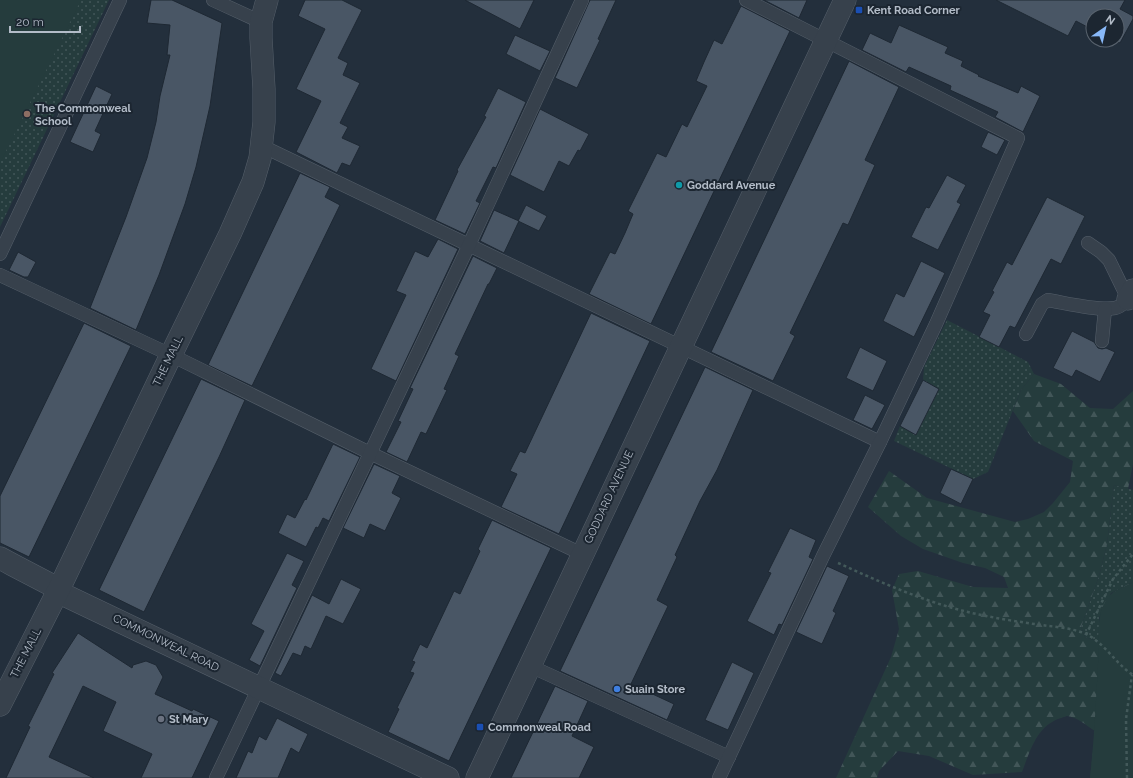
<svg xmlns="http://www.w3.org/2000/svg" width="1133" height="778" font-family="Raleway,sans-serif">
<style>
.grass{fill:url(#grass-dots)}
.forest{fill:url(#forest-firs)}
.park{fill:#253c3d}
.building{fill:#495665;stroke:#1e2833}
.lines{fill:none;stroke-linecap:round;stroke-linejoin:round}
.service-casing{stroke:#555f6a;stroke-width:14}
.minor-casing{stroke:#555f6a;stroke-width:23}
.path{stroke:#43595a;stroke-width:2.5;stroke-dasharray:3 3;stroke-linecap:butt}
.service{stroke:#37414c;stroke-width:13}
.minor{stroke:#37414c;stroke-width:22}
.transit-dot{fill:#1a4fb4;stroke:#1c2631;stroke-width:1.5}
.education-dot{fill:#8d6e63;stroke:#1c2631;stroke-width:1.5}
.culture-dot{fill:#0f9aa8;stroke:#1c2631;stroke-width:1.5}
.shop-dot{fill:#3f7fe0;stroke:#1c2631;stroke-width:1.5}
.worship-dot{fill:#6b7280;stroke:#1c2631;stroke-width:1.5}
.labels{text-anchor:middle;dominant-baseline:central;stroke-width:4;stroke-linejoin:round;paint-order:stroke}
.poi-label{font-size:11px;font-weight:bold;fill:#b3bcc8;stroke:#1c2631;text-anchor:start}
.street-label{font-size:11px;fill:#b3bcc8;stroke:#1c2631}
</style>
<defs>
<pattern id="grass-dots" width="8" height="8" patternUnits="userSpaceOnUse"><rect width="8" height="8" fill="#253c3d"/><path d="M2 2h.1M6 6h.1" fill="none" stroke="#425658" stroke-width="1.8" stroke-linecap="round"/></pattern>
<pattern id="forest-firs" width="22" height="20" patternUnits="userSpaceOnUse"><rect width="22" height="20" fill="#253c3d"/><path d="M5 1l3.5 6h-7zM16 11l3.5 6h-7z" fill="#425658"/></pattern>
</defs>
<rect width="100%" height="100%" fill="#232f3c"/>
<g class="grass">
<path d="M0,0H109L0,227Z"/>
<path d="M947,320L1028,362L1034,374L1021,390L988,472L973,479L894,441L900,426L916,434L939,389L923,380L924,367Z"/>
<path d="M1114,485L1133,490V582L1111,593L1099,618V642L1085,637L1081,627L1099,576L1107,544Z"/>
</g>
<path class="forest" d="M1034,374L1061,384L1090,408L1113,409L1133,391V464L1128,489L1114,485L1107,544L1099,576L1081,627L1085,637L1099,642C1099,625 1098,607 1111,594C1116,589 1126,586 1133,582V778H1090L1095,731C1087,726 1077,717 1067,716C1067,716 1061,718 1061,718C1037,725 1030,751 1022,772L973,775L929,756L898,751L879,771L877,778H836L891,657L899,629L892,590L899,574L918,571L973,587L1008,588L1004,577L985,568L963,563L923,549L901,536L868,507L889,471L927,498L1015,522L1028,519L1044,512L1053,503L1070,482L1073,461L1034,441L1013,411L1021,390Z"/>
<g class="park">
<path d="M0,0H81L0,163Z"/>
<path d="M1133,582V778H1090C1094,740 1096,702 1098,664C1099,646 1096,619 1104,604C1110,592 1122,588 1133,582Z"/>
</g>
<g class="building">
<path d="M151,0H172L222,23L210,106L196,167L185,204L159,275L136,330L90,308L126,217L147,158L156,122L160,96L170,55H167L170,25L147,23Z"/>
<path d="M305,0H342L362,10L338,58L348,63L343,75L360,83L340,123L348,127L342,138L360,146L350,166L342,163L337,173L296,152L321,101L296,89L325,29L298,16Z"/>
<path d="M465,0H534L520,29Z"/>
<path d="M590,0H616L598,39L600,40L577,88L555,78Z"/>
<path d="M764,0H807L799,18Z"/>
<path d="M996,0H1125L1120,9L1133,16V19L1120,43L1113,40H1117V16H1093V30L1076,21L1068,36Z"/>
<path d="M741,6L790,31L651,324L589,294L610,252L615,254L625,233L633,214L628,211L657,153L666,157L682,124L687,127L707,86L696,81L704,62L714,40L722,44Z"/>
<path d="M899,25L948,47L945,53L963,61L961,66L979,75L978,76L1018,93L1021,86L1040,96L1023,132L995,117L998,112L950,90L951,86L909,67L906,72L862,50L870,33L891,43Z"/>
<path d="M515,35L550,51L540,71L506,54Z"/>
<path d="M849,61L899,87L865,160L875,165L848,225L843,223L790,333L795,336L773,381L711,352Z"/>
<path d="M96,86L112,94L95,131L101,134L93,152L70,142Z"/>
<path d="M498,88L526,102L496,168L493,167L476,201L480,203L465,234L435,220L458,171L457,170L486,117L484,116Z"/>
<path d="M540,109L589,134L580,151L578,150L569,166L559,161L544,192L510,175Z"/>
<path d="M988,132L1005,140L997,155L981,147Z"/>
<path d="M300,173L330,187L325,197L340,205L252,386L208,365Z"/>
<path d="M947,175L966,185L957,202L961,204L938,250L911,237L926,207L929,208Z"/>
<path d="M1047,197L1085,216L1061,264L1051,259L1015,328L1010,326L999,347L979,337L990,315L983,312L994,292L992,291L1007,262L1012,265Z"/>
<path d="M526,205L547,216L539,231L518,221Z"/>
<path d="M494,210L519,221L504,253L480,241Z"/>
<path d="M438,239L458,249L396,381L371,369L406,295L396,291L415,251L428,257Z"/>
<path d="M18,252L36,262L28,277H24L9,270Z"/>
<path d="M473,256L497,268L489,284H488L455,354L459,356L444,389L447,390L426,434L421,432L407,462L386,452L401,422L398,421L413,389L410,388Z"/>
<path d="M921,261L945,273L914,337L883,321L896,293L904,297Z"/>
<path d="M591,313L650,341L559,534L501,507L517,474L510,471L520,451L525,453Z"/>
<path d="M84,323L131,346L29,557L0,543V496Z"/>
<path d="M1072,331L1094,342L1098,348L1102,349L1106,348L1115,352L1100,382L1076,370L1072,377L1053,368Z"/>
<path d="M860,347L887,361L873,391L846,378Z"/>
<path d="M705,367L753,390L717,470L700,501L675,555L677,557L657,600L668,606L631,684L674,704L667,720L560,671Z"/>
<path d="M201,379L245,400L219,457L144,612L99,590Z"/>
<path d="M923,380L939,389L916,435L900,426Z"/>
<path d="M865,395L885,405L872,429L853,420Z"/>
<path d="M333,444L360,457L329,521L323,518L318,528L316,527L306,547L278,533L287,514L295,518L305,499L306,500Z"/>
<path d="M374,464L400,476L392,493L401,498L385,531L370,524L364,538L343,528Z"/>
<path d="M951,469L973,479L961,504L940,493Z"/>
<path d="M492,520L551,548L449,761L388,732L399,709L397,708L414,673L410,672L415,662L412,661L420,644L427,648L454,591L460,594L480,551L478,549Z"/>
<path d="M790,528L816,540L809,557L813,559L782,625L779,624L774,635L747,621L771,573L768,572Z"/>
<path d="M287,553L304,561L292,585L297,588L260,666L249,660L264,631L251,624Z"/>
<path d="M827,566L849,576L833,611L836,613L822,644L796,632Z"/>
<path d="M341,579L361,589L343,624L326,616L311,649L305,646L301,656L293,653L281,676L275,673L312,595L329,604Z"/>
<path d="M78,633L132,668L133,665L146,661L156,665L163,677L155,694L192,711L193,709L219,721L192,778H141L152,754L103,731L116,702L83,686L49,757L94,778H6L30,727L28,726L54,674L52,673Z"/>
<path d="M732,662L754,673L728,730L705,720Z"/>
<path d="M555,686L588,701L572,736L594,747L579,778H511Z"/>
<path d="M277,718L308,734L299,753L291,748L278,778H236L248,751L252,753L259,736L266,740Z"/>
</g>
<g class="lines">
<g class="service-casing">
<g id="service">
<path d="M213,0L261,22"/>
<path d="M262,146L880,442"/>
<path d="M0,254L120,0"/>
<path d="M0,275L171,355L370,453L582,554"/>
<path d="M1026,334L1042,304L1048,300C1066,303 1098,311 1115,308C1121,307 1124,303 1128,299L1109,260L1101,252L1088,243"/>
<path d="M1102,341L1105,309"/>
<path d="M530,666L729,757"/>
<path d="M216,778L469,245L582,0"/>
<path d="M719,778L823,556L880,442L936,324L1018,138L746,0"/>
</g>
</g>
<g class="minor-casing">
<g id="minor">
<path d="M1128,299L1133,290"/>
<path d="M0,558L13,565L59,589"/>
<path d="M58,592L448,778"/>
<path d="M0,705L59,589L171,355L230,234L253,182L260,158L264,122V89L261,38V22L267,0"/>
<path d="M477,778L845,0"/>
</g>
</g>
<g class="path">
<path d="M838,563C878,581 918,599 960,610C986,617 1014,621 1041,625C1056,627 1074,628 1088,635C1106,645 1116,664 1133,675"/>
<path d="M1086,635L1113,579L1133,554"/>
<path d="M1127,778L1126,719L1132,675"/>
</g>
<use href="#service" class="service"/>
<use href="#minor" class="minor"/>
</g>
<g class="transit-dot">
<rect x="855" y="6" width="8" height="8" rx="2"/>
<rect x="476" y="723" width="8" height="8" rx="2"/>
</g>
<circle class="education-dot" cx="27" cy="114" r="4"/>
<circle class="culture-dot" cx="679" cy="185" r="4"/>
<circle class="shop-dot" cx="617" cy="689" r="4"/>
<circle class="worship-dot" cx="161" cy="719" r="4"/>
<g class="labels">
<g class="poi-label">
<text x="867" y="10">Kent Road Corner</text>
<text x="35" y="108">The Commonweal<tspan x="35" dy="13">School</tspan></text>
<text x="687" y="185">Goddard Avenue</text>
<text x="625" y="689">Suain Store</text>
<text x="169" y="719">St Mary</text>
<text x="488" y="727">Commonweal Road</text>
</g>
<g class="street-label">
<text transform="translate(168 361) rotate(-64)">THE MALL</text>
<text transform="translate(609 497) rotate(-65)">GODDARD AVENUE</text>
<text transform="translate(166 643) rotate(26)">COMMONWEAL ROAD</text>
<text transform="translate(26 653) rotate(-63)">THE MALL</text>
</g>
</g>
<g transform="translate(1105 28) rotate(34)"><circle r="19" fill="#1c2631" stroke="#58626d"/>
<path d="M0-3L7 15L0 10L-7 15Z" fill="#88b8f8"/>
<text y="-6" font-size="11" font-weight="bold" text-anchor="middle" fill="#b3bcc8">N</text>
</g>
<path d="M10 26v6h70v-6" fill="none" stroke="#b3bcc8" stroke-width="2"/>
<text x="16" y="26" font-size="12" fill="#b3bcc8" stroke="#1c2631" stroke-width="3" paint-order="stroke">20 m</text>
</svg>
